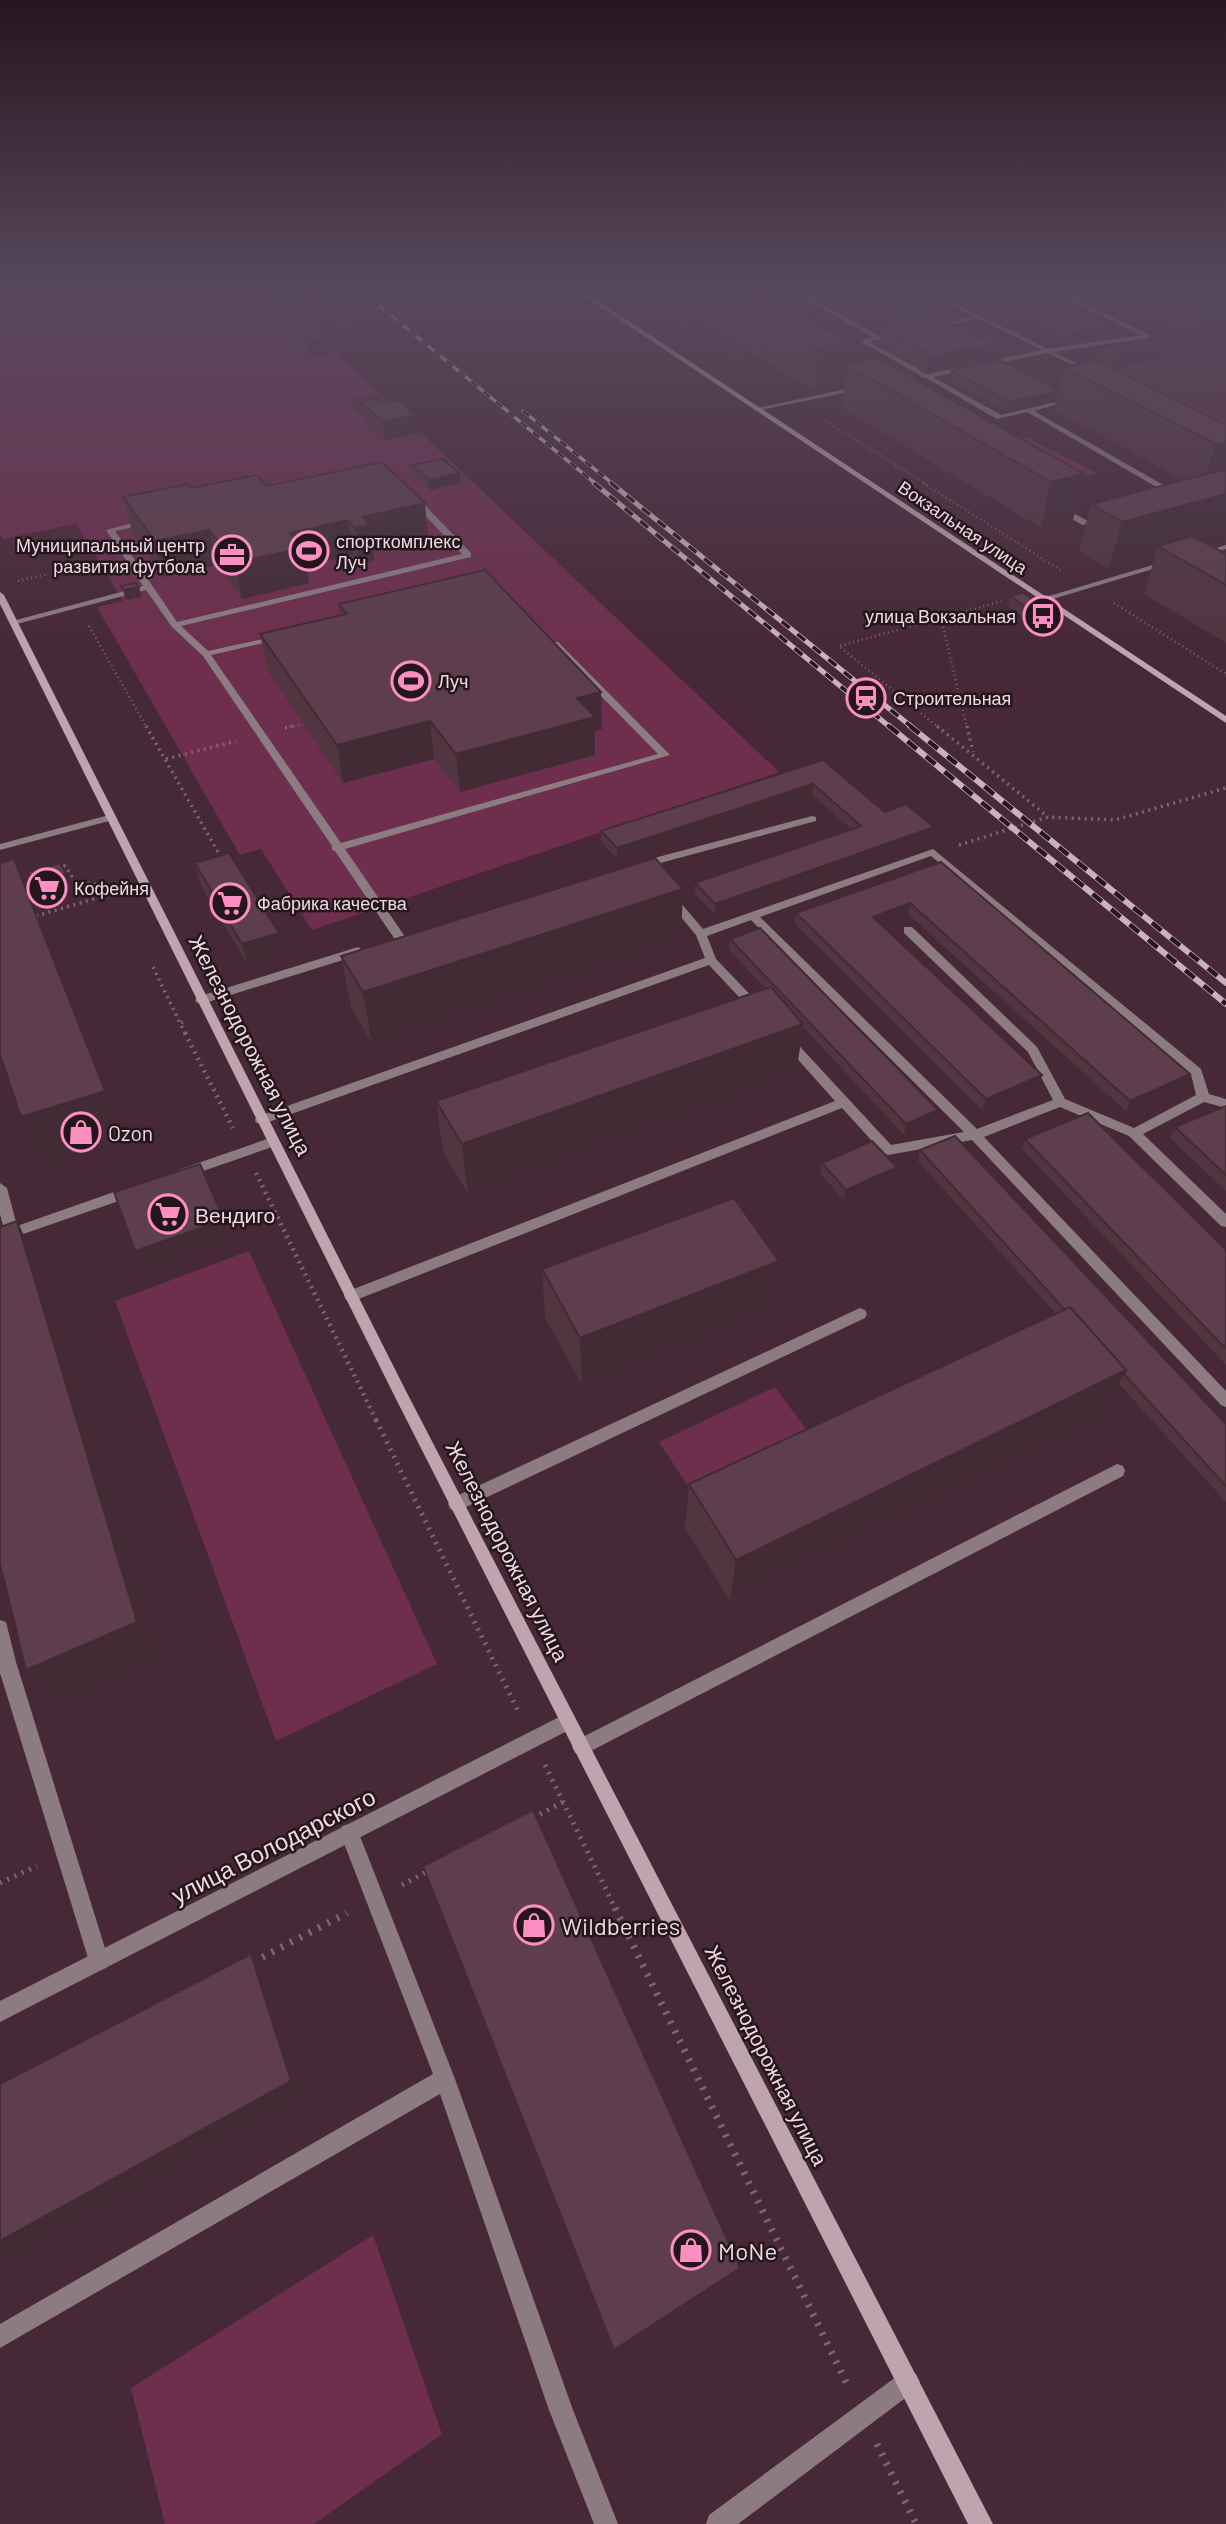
<svg xmlns="http://www.w3.org/2000/svg" width="1226" height="2524" font-family="Barlow,sans-serif">
<style>
.built{fill:#573142}
.green{fill:#6e2f4e}
.lines{fill:none;stroke-linecap:round;stroke-linejoin:round}
.path-far5{stroke:#806571;stroke-width:2;stroke-dasharray:1 2.5;stroke-linecap:butt}
.path-far4{stroke:#806571;stroke-width:2.5;stroke-dasharray:1 3.5;stroke-linecap:butt}
.path-far3{stroke:#806571;stroke-width:3.5;stroke-dasharray:2 4.5;stroke-linecap:butt}
.path-far2{stroke:#806571;stroke-width:4.5;stroke-dasharray:2 5;stroke-linecap:butt}
.path-far1{stroke:#806571;stroke-width:5;stroke-dasharray:2 6;stroke-linecap:butt}
.path{stroke:#806571;stroke-width:7;stroke-dasharray:2.5 8;stroke-linecap:butt}
.lane{fill:#8c7c82;fill-rule:evenodd}
.street{fill:#8c7c82;fill-rule:evenodd}
.secondary{fill:#bea4ae;fill-rule:evenodd}
.rail-far2-casing{stroke:#c9b2bb;stroke-width:3.5}
.rail-far1-casing{stroke:#c9b2bb;stroke-width:5}
.rail-casing{stroke:#c9b2bb;stroke-width:6}
.rail-far2{stroke:#24161c;stroke-width:2.5;stroke-dasharray:8;stroke-linecap:butt}
.rail-far1{stroke:#24161c;stroke-width:3.5;stroke-dasharray:10;stroke-linecap:butt}
.rail{stroke:#24161c;stroke-width:4.5;stroke-dasharray:12;stroke-linecap:butt}
.wall{fill:#513541}
.shaded-wall{fill:#422b35}
.building{fill:#5e3e4c;stroke:#422b35;stroke-width:2}
.labels{text-anchor:middle;dominant-baseline:central;stroke-width:5;stroke-linejoin:round;paint-order:stroke}
.far-street-label{font-size:18px;fill:#efdae2;stroke:#24161c}
.far-poi-label{font-size:18px;fill:#efdae2;stroke:#24161c;text-anchor:start}
.street-label{font-size:21px;fill:#efdae2;stroke:#24161c}
.poi-label{font-size:21px;fill:#efdae2;stroke:#24161c;text-anchor:start}
.near-street-label{font-size:24px;fill:#efdae2;stroke:#24161c}
.near-poi-label{font-size:24px;fill:#efdae2;stroke:#24161c;text-anchor:start}
</style>
<rect width="100%" height="100%" fill="#472836"/>
<path class="built" d="M1226,343V424L1114,369Z"/>
<g class="green">
<path d="M0,290H270L779,772L312,930L261,849L240,855L97,607L123,601L76,524L3,539L0,533Z"/>
<path d="M291,290H309L353,327L342,328Z"/>
<path d="M1026,437L1097,473L1057,485L987,447Z"/>
<path d="M249,1251L437,1664L276,1741L115,1301Z"/>
<path d="M775,1387L808,1432L690,1489L659,1442Z"/>
<path d="M373,2235L442,2434L314,2524H165L131,2388Z"/>
</g>
<g class="lines">
<g class="path-far5">
<path d="M657,308L774,382"/>
<path d="M824,420L926,484"/>
</g>
<g class="path-far4">
<path d="M923,483L1062,571"/>
<path d="M18,581L48,574"/>
<path d="M1114,603L1226,674"/>
<path d="M941,618L967,728"/>
<path d="M89,626L147,728"/>
<path d="M285,728L303,724"/>
<path d="M939,728L839,646L1003,601"/>
</g>
<g class="path-far3">
<path d="M146,726L222,859"/>
<path d="M937,726L1048,817"/>
<path d="M967,726L973,752"/>
<path d="M285,728L293,726"/>
<path d="M166,759L236,741"/>
<path d="M959,845L1048,817L1115,820L1226,788"/>
<path d="M57,868L65,866L75,881L114,887"/>
<path d="M36,916L117,892"/>
<path d="M153,967L180,1023"/>
<path d="M183,1022L180,1023L186,1035"/>
</g>
<g class="path-far2">
<path d="M185,1033L233,1128"/>
<path d="M256,1173L377,1422"/>
</g>
<g class="path-far1">
<path d="M376,1420L519,1713"/>
<path d="M545,1765L616,1910"/>
<path d="M533,1818L563,1802"/>
<path d="M0,1883L37,1866"/>
<path d="M402,1885L428,1871"/>
</g>
<g class="path">
<path d="M615,1908L848,2386"/>
<path d="M253,1962L347,1913"/>
<path d="M877,2444L916,2524"/>
</g>
<g class="lane">
<path d="M637,290H651L593,302L590,300Z"/>
<path d="M789,290H797L879,336L900,333V335L869,342L928,374L1047,349L1141,335L1048,290H1056L1150,335L1148,338L1047,353L933,377L1001,415L1076,397V399L1034,411L1179,494L1172,496L1027,412L997,419L926,378H921V376L860,341L872,337Z"/>
<path d="M978,315L980,318L931,329L928,327Z"/>
<path d="M861,386L863,389L756,411L752,409Z"/>
<path d="M411,497H417L471,553V557L181,626L208,651L281,635V639L211,655L341,843L658,754L552,646V642H558L670,755L345,849L406,938L400,942L396,941L335,851L332,850V846L203,656L172,627L146,590L13,625L9,622L143,586L106,530L148,519H151V523L115,531L177,622L462,554L411,501Z"/>
<path d="M1057,504L1086,520L1105,515L1109,517L1082,525L1054,508L1053,506Z"/>
<path d="M1226,545V549L1199,556L1195,554Z"/>
<path d="M1166,561L1173,563L1046,601L1039,599Z"/>
<path d="M812,816L816,817V821L653,865L655,869L654,871H646L642,863L643,861Z"/>
<path d="M933,849L1201,1069L1209,1094L1226,1099V1108L1204,1102L1143,1134L1226,1214V1227L1221,1226L1129,1136L1060,1107L984,1137L1226,1391V1407L1221,1405L972,1140L888,1155L883,1153L842,1108L356,1300H346L344,1296L346,1292L835,1101L784,1044L782,1041L788,1037L792,1038L891,1145L964,1132L751,920L707,936L716,959L761,1006V1012H753L709,965L266,1123H256L255,1120L256,1117L705,958L696,935L666,899V895H674L703,929ZM931,856L1191,1074L1196,1095L1134,1128L1065,1099L1037,1047L912,927H904V933L1028,1052L1053,1100L977,1129L760,917Z"/>
<path d="M358,947L364,951L362,954L205,1003H197L195,1000L197,997Z"/>
<path d="M273,1137L278,1139L280,1142L278,1145L183,1178L176,1173L178,1170Z"/>
<path d="M0,1183L7,1188L17,1226L134,1185L141,1190L139,1194L0,1242V1232L4,1230L0,1214Z"/>
<path d="M860,1308L865,1310L867,1314L865,1318L462,1509L456,1511L450,1509L448,1504L450,1499Z"/>
<path d="M1117,1464L1123,1466L1125,1471L1123,1476L587,1753L581,1756L575,1753L572,1747L575,1741Z"/>
<path d="M0,1620L6,1622L16,1662L109,1961L106,1968L99,1971L92,1968L89,1961L0,1673Z"/>
<path d="M349,1824L356,1826L455,2079L573,2410L618,2524H594L549,2410L440,2094L0,2348V2324L433,2074L340,1833L342,1826Z"/>
<path d="M908,2370L916,2374L920,2382L916,2390L738,2524H706L709,2515L900,2374Z"/>
</g>
<g class="street">
<path d="M920,290H928L1096,373L1091,374Z"/>
<path d="M109,815L114,818L113,820L0,850V844Z"/>
<path d="M567,1713L573,1716L576,1722L573,1728L0,2022V2001Z"/>
</g>
<g class="secondary">
<path d="M575,290H582L1226,716V723Z"/>
<path d="M0,592L4,595L407,1393L993,2524H968L397,1401L0,604Z"/>
</g>
<g class="rail-far2-casing">
<g id="rail-far2">
<path d="M360,290L596,484"/>
<path d="M523,411L613,484"/>
</g>
</g>
<g class="rail-far1-casing">
<g id="rail-far1">
<path d="M594,483L891,728"/>
<path d="M611,483L913,728"/>
</g>
</g>
<g class="rail-casing">
<g id="rail">
<path d="M889,726L1226,1004"/>
<path d="M910,726L1226,983"/>
</g>
</g>
<use href="#rail-far2" class="rail-far2"/>
<use href="#rail-far1" class="rail-far1"/>
<use href="#rail" class="rail"/>
</g>
<g class="wall">
<path d="M664,290H756L849,342L844,384L814,391L664,301Z"/>
<path d="M830,290H935L934,299L943,304L942,312L932,314L931,316L996,360L926,374L916,368V364L880,342L882,325L891,323Z"/>
<path d="M978,290H1060L1056,309L1028,315Z"/>
<path d="M1093,290H1226L1223,329L1195,335Z"/>
<path d="M270,304L323,333L326,337L329,354L311,357L273,321Z"/>
<path d="M1039,318L1105,335L1069,342L1037,326Z"/>
<path d="M1099,350L1123,352L1121,361L1109,364L1097,359Z"/>
<path d="M847,365L1084,474L1073,520L1041,528L842,408Z"/>
<path d="M1064,367L1226,425L1205,542L1226,554V643L1144,594L1155,556L1109,569L1079,550L1091,504L1183,480L1054,410L1056,400L1007,411L949,380L951,371L1059,390Z"/>
<path d="M352,399H373L381,403L416,415L418,433L385,440L363,419L362,413L359,414L353,408Z"/>
<path d="M412,465L459,473L460,483L430,490L413,475Z"/>
<path d="M267,486L428,538L373,551L374,560L360,563L353,555L306,566L309,583L242,599L217,565L163,577L132,532L123,497L191,488Z"/>
<path d="M1010,596L1064,620L1062,630L1048,634L1008,606Z"/>
<path d="M339,604L602,729L595,731V755L460,792L434,759L343,783L268,671L260,634L340,616Z"/>
<path d="M823,760L885,812L931,838L715,914L694,893L695,883L851,829L812,795L617,859L601,842V831Z"/>
<path d="M941,862L1190,1074L1186,1085L1126,1111L908,914L881,924L1042,1075L1039,1085L982,1110L795,924L796,913Z"/>
<path d="M195,863L284,954L248,965L200,884Z"/>
<path d="M730,939L936,1121L904,1135L803,1027L796,1075L468,1194L443,1152L436,1101L766,989L729,950Z"/>
<path d="M681,941L372,1043L351,1008L341,956Z"/>
<path d="M1226,1106V1191L1170,1138L1175,1127Z"/>
<path d="M1025,1139L1226,1250V1365L1022,1149Z"/>
<path d="M920,1150L1226,1424V1502L1119,1384L1102,1416L730,1601L685,1528L689,1484L1056,1314L918,1161Z"/>
<path d="M822,1163L894,1178L844,1200L820,1173Z"/>
<path d="M542,1269L772,1310L582,1385L545,1318Z"/>
<path d="M423,1866L740,2268L733,2275L614,2352Z"/>
</g>
<g class="shaded-wall">
<path d="M907,290H935L933,306L943,304L942,312L932,314L930,323L902,329Z"/>
<path d="M1033,290H1060L1056,309L1028,315Z"/>
<path d="M1226,290V318L1223,329L1195,335L1207,295Z"/>
<path d="M321,323L323,337H326L329,354L311,357L308,340L313,324Z"/>
<path d="M1107,326L1105,335L1069,342L1071,333Z"/>
<path d="M849,342L844,384L814,391L819,348Z"/>
<path d="M999,343L996,360L926,374L929,357Z"/>
<path d="M1123,352L1121,361L1109,364L1112,355Z"/>
<path d="M1058,391L1056,400L1007,411L1009,402Z"/>
<path d="M358,404H361L362,413L359,414Z"/>
<path d="M416,415L418,433L385,440L383,422Z"/>
<path d="M1226,442V483L1202,489L1216,444Z"/>
<path d="M459,473L460,483L430,490L429,480Z"/>
<path d="M1084,474L1073,520L1041,528L1051,482Z"/>
<path d="M1226,494V537L1169,552L1158,546L1155,556L1109,569L1122,522Z"/>
<path d="M425,503L428,538L373,551L374,560L360,563L355,528L363,517Z"/>
<path d="M347,520L353,555L306,566L309,583L242,599L235,563L290,533Z"/>
<path d="M209,530L217,565L163,577L155,541Z"/>
<path d="M139,587L142,597L126,600L123,590Z"/>
<path d="M1064,620L1062,630L1048,634L1051,624Z"/>
<path d="M601,692L602,729L595,731V755L460,792L456,754L577,698Z"/>
<path d="M430,721L434,759L343,783L337,745Z"/>
<path d="M0,776L11,806L0,809Z"/>
<path d="M813,784L812,795L617,859V848Z"/>
<path d="M934,827L931,838L715,914V904Z"/>
<path d="M14,859L125,1142L45,1168L21,1117Z"/>
<path d="M66,874L70,885L37,894L33,883Z"/>
<path d="M683,889L681,941L372,1043L363,992Z"/>
<path d="M910,903L908,914L871,928L873,917Z"/>
<path d="M279,933L284,954L248,965L242,944Z"/>
<path d="M803,1024L796,1075L468,1194L462,1144Z"/>
<path d="M1190,1074L1186,1085L1126,1111L1130,1101Z"/>
<path d="M1042,1075L1039,1085L982,1110L986,1099Z"/>
<path d="M938,1110L936,1121L904,1135L906,1124Z"/>
<path d="M897,1167L894,1178L844,1200L846,1190Z"/>
<path d="M224,1220L231,1241L144,1271L135,1251Z"/>
<path d="M17,1221L42,1271L162,1662L57,1709L26,1670Z"/>
<path d="M779,1261L772,1310L582,1385L580,1338Z"/>
<path d="M1126,1370L1102,1416L730,1601L736,1560Z"/>
<path d="M251,1954L267,1974L306,2096L0,2265V2241Z"/>
<path d="M740,2268L733,2275L614,2352V2350Z"/>
</g>
<g class="building">
<path d="M716,290H756L849,342L819,348Z"/>
<path d="M1196,290H1226L1207,295Z"/>
<path d="M934,299L943,304L933,306Z"/>
<path d="M287,301L300,312L308,311L321,323L313,324L326,337L308,340L270,304Z"/>
<path d="M1075,311L1107,326L1071,333L1039,318Z"/>
<path d="M933,316L976,338L987,336L999,343L929,357L918,351L924,350L882,325Z"/>
<path d="M1111,347L1123,352L1112,355L1099,350Z"/>
<path d="M876,358L1084,474L1051,482L847,365Z"/>
<path d="M1000,360L1060,391L1009,402L951,371Z"/>
<path d="M1095,360L1226,425V442L1216,444L1064,367Z"/>
<path d="M369,395L373,399L360,401L361,404H358L352,399Z"/>
<path d="M376,398L381,403L399,400L416,415L383,422L360,401Z"/>
<path d="M443,459L459,473L429,480L412,465Z"/>
<path d="M382,462L425,503L363,517L370,525L355,528L347,520L290,533L303,548L235,563L209,530L155,541L123,497L188,484L191,488L257,475L267,486Z"/>
<path d="M1226,469V494L1122,522L1091,504Z"/>
<path d="M1192,536L1226,554V585L1158,546Z"/>
<path d="M485,570L601,692L577,698L595,717L456,754L430,721L337,745L260,634L347,614L339,604Z"/>
<path d="M136,583L139,587L123,590L121,586Z"/>
<path d="M1023,593L1064,620L1051,624L1010,596Z"/>
<path d="M823,760L885,812L906,804L934,827L715,904L695,883L861,826L813,784L617,848L601,831Z"/>
<path d="M229,853L279,933L242,944L195,863Z"/>
<path d="M655,858L683,889L363,992L341,956Z"/>
<path d="M14,859L105,1091L21,1117L0,1054V863Z"/>
<path d="M941,862L1190,1074L1130,1101L910,903L873,917L1042,1075L986,1099L796,913Z"/>
<path d="M60,863L66,874L33,883L28,872Z"/>
<path d="M760,928L938,1110L906,1124L730,939Z"/>
<path d="M771,987L803,1024L462,1144L436,1101Z"/>
<path d="M1226,1106V1175L1175,1127Z"/>
<path d="M1088,1113L1226,1250V1349L1025,1139Z"/>
<path d="M955,1136L1226,1424V1486L1124,1374L1126,1370L1070,1307L1065,1310L920,1150Z"/>
<path d="M872,1141L897,1167L846,1190L822,1163Z"/>
<path d="M200,1164L224,1220L135,1251L114,1192Z"/>
<path d="M734,1198L779,1261L580,1338L542,1269Z"/>
<path d="M17,1221L137,1622L26,1670L0,1564V1227Z"/>
<path d="M1070,1307L1126,1370L736,1560L689,1484Z"/>
<path d="M533,1810L740,2268L614,2350L423,1866Z"/>
<path d="M251,1954L291,2081L0,2241V2084Z"/>
</g>
<linearGradient id="sky" x2="0" y2="1"><stop stop-color="#27161e"/><stop offset="0.45" stop-color="#58485d"/><stop offset="1" stop-color="#58485d" stop-opacity="0"/></linearGradient>
<rect width="1226" height="644" fill="url(#sky)"/>
<defs>
<g id="stadium-ring" transform="scale(2.0125)"><circle r="9.5" fill="#24161c" stroke="#fc8fc1" stroke-width="1.5"/><path d="M0-5a6.5 5 0 1 0 0 10a6.5 5 0 1 0 0-10ZM-3.5-1.8h7v3.6h-7Z" fill="#fc8fc1"/></g>
<g id="office-ring" transform="scale(2.0125)"><circle r="9.5" fill="#24161c" stroke="#fc8fc1" stroke-width="1.5"/><path d="M-6-3h4V-5.5h4V-3h4V5H-6ZM-1-4.5V-3h2v-1.5ZM-6 0V1H6V0Z" fill="#fc8fc1"/></g>
<g id="bus-ring" transform="scale(2.0125)"><circle r="9.5" fill="#24161c" stroke="#fc8fc1" stroke-width="1.5"/><path d="M-5-6H5V4H4V6H2V4H-2V6H-4V4H-5ZM-3.5-4V0h7V-4ZM-3.5 1.2v1.5H-2V1.2ZM2 1.2v1.5H3.5V1.2Z" fill="#fc8fc1"/></g>
<g id="station-ring" transform="scale(2.0125)"><circle r="9.5" fill="#24161c" stroke="#fc8fc1" stroke-width="1.5"/><path d="M-3-6H3Q5-6 5-4V2Q5 4 3 4L4.5 6H3L1.5 4h-3L-3 6H-4.5L-3 4Q-5 4-5 2V-4Q-5-6-3-6ZM-3.5-4v3h7v-3ZM-3.5 1v1.5H-2V1ZM2 1v1.5H3.5V1Z" fill="#fc8fc1"/></g>
<g id="supermarket-ring" transform="scale(2.0125)"><circle r="9.5" fill="#24161c" stroke="#fc8fc1" stroke-width="1.5"/><path d="M-6-5.5h2.5l.6 2H6L4.5 2H-2.5L-4.4-4H-6ZM-1.5 3.2a1.3 1.3 0 1 0 .1 0ZM3 3.2a1.3 1.3 0 1 0 .1 0Z" fill="#fc8fc1"/></g>
<g id="shop-ring" transform="scale(2.0125)"><circle r="9.5" fill="#24161c" stroke="#fc8fc1" stroke-width="1.5"/><path d="M-5-2.5h2.3a2.7 3.5 0 0 1 5.4 0H5L5.5 6h-11ZM-1.5-2.5h3a1.5 2.3 0 0 0-3 0Z" fill="#fc8fc1"/></g>
</defs>
<g fill-rule="evenodd">
<use href="#stadium-ring" x="309" y="551"/>
<use href="#office-ring" x="232" y="555"/>
<use href="#bus-ring" x="1043" y="616"/>
<use href="#stadium-ring" x="411" y="681"/>
<use href="#station-ring" x="866" y="698"/>
<use href="#supermarket-ring" x="47" y="888"/>
<use href="#supermarket-ring" x="230" y="903"/>
<use href="#shop-ring" x="81" y="1132"/>
<use href="#supermarket-ring" x="168" y="1214"/>
<use href="#shop-ring" x="534" y="1925"/>
<use href="#shop-ring" x="691" y="2250"/>
</g>
<g class="labels">
<g class="far-street-label">
<text transform="translate(963 527) rotate(34)">Вокзальная улица</text>
</g>
<g class="far-poi-label">
<text x="336" y="541">спорткомплекс<tspan x="336" dy="21">Луч</tspan></text>
<text x="205" y="545" text-anchor="end">Муниципальный центр<tspan x="205" dy="21">развития футбола</tspan></text>
<text x="1016" y="616" text-anchor="end">улица Вокзальная</text>
<text x="438" y="681">Луч</text>
<text x="893" y="698">Строительная</text>
<text x="74" y="888">Кофейня</text>
<text x="257" y="903">Фабрика качества</text>
</g>
<g class="street-label">
<text transform="translate(251 1045) rotate(63)">Железнодорожная улица</text>
<text transform="translate(508 1551) rotate(63)">Железнодорожная улица</text>
<text transform="translate(767 2055) rotate(63)">Железнодорожная улица</text>
</g>
<g class="poi-label">
<text x="108" y="1132">Ozon</text>
<text x="195" y="1214">Вендиго</text>
</g>
<g class="near-street-label">
<text transform="translate(273 1845) rotate(-27)">улица Володарского</text>
</g>
<g class="near-poi-label">
<text x="561" y="1925">Wildberries</text>
<text x="718" y="2250">MoNe</text>
</g>
</g>
</svg>
